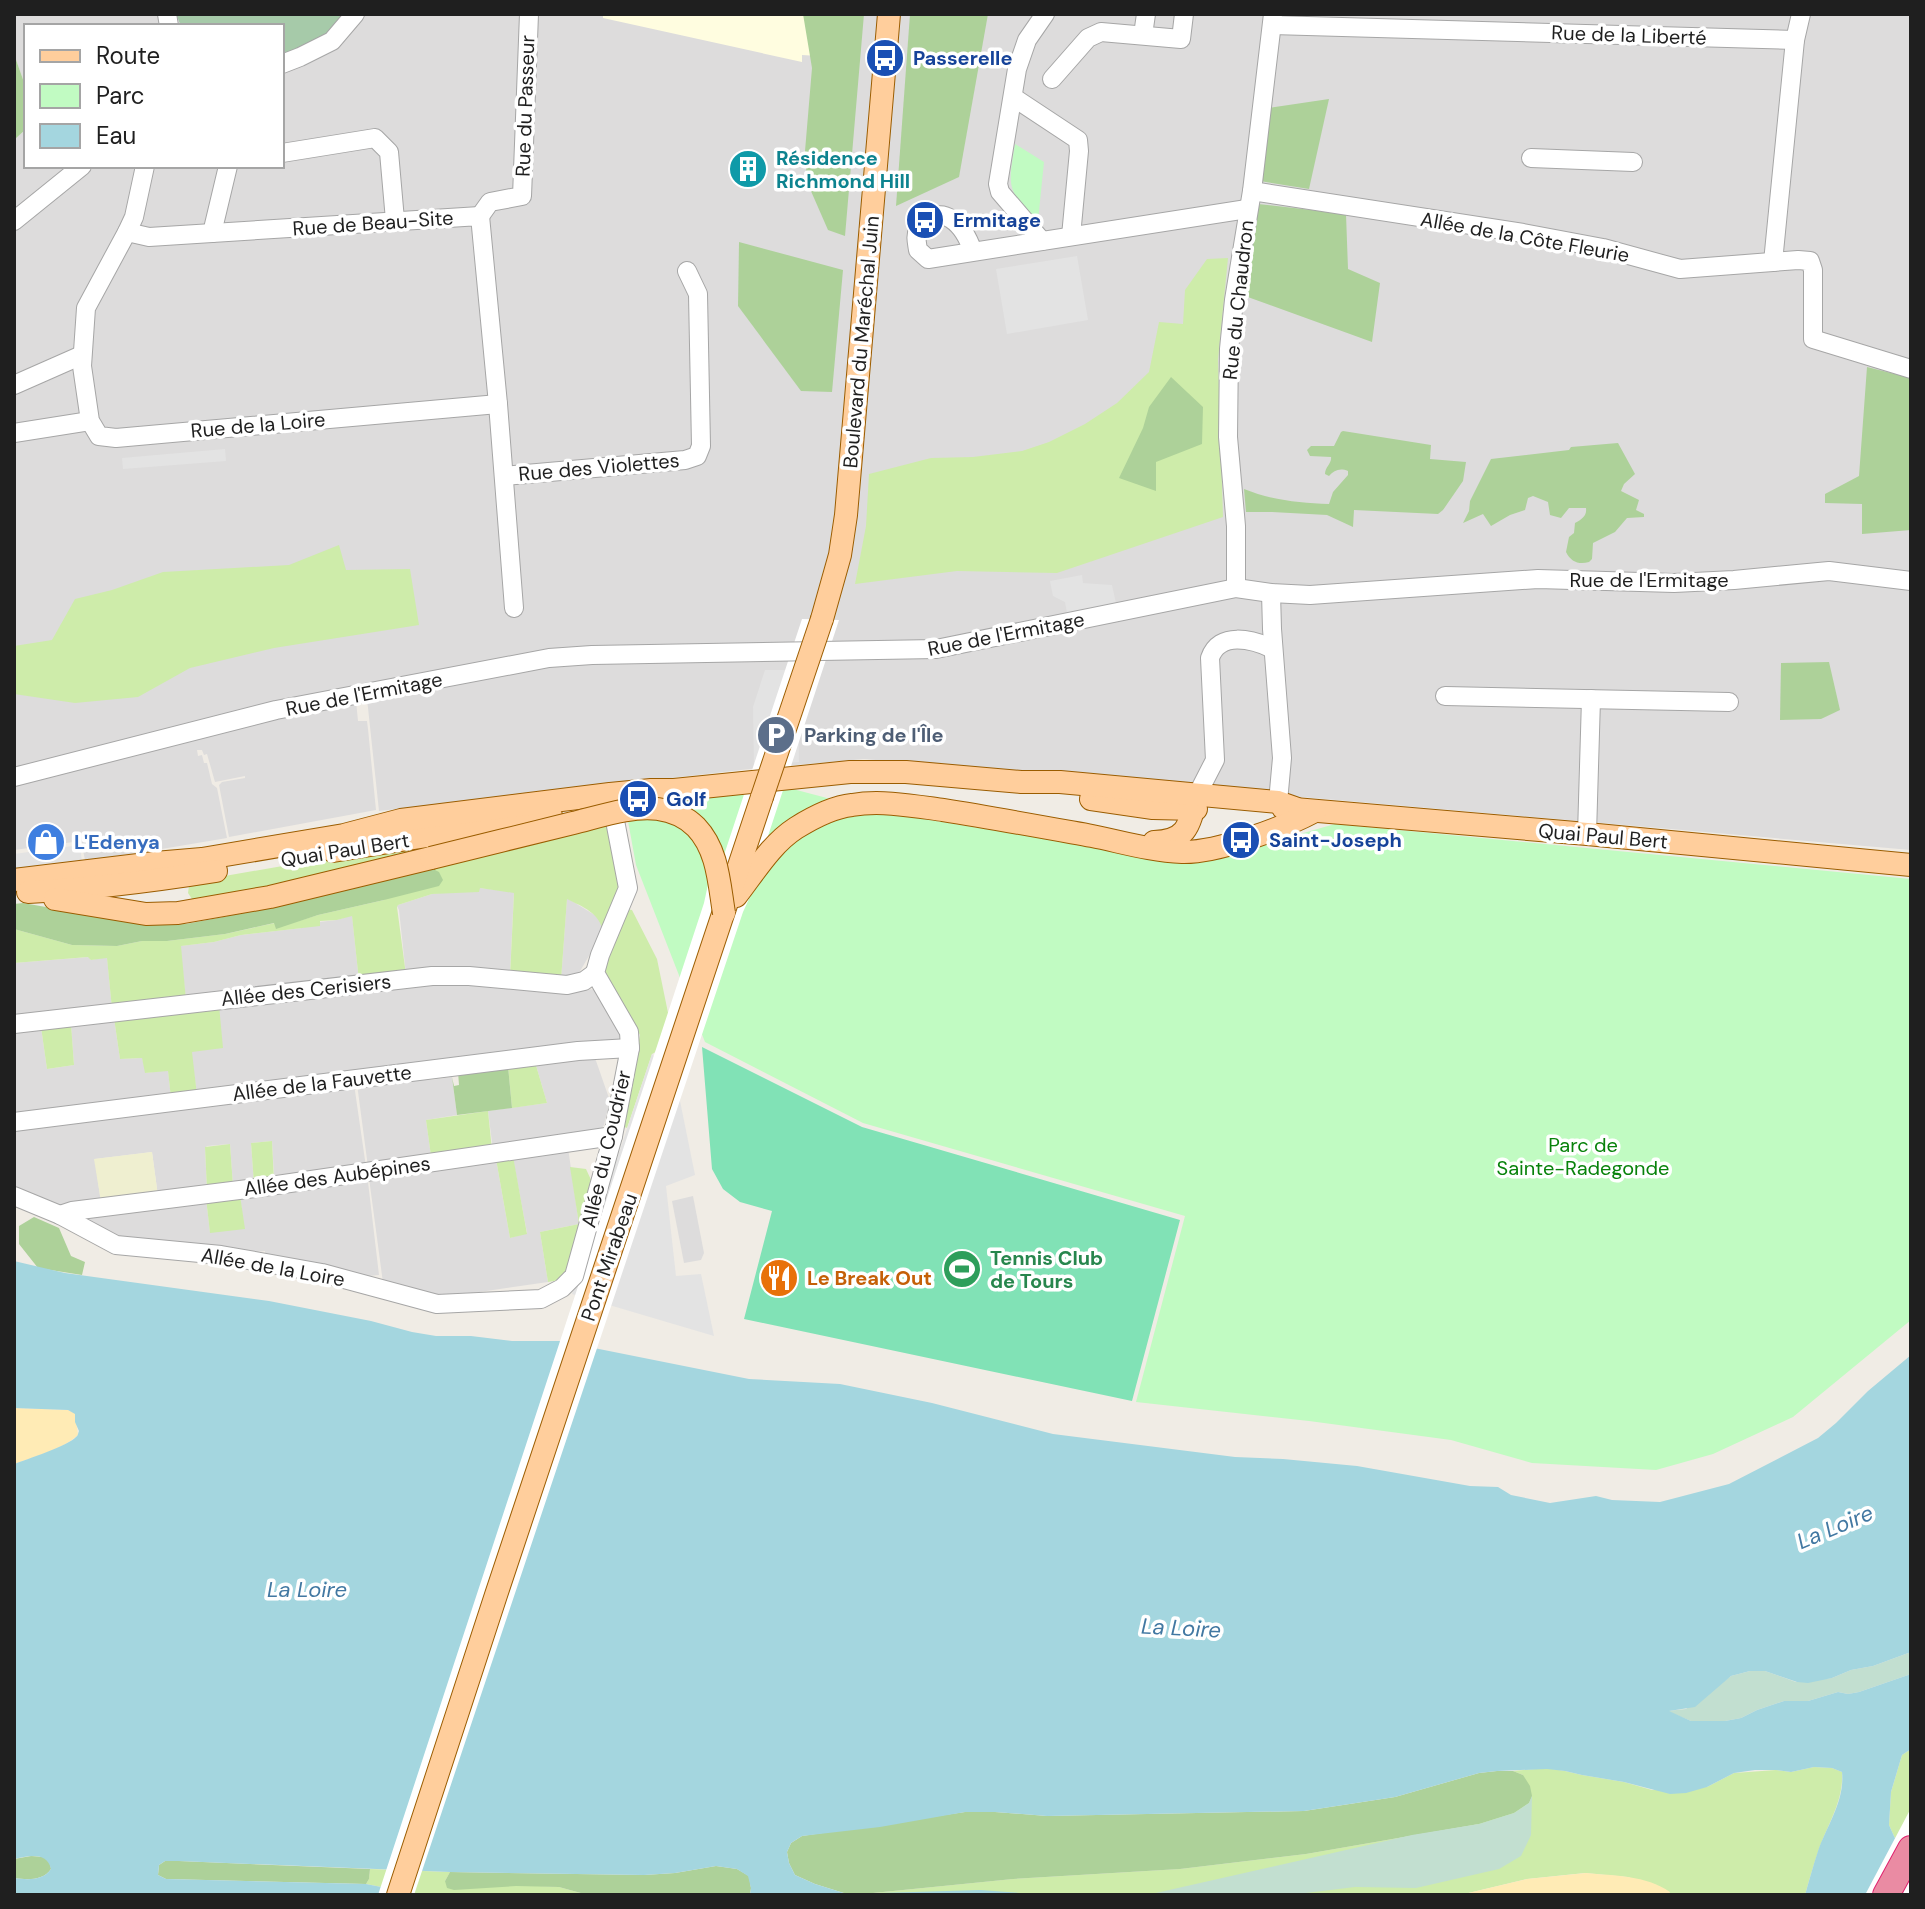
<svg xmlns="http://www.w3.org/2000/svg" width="1925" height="1909" font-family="'DM Sans',sans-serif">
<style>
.residential{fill:#dddcdc}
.education{fill:#fffde0}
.farmland{fill:#efefd0}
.grass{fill:#ceecaa}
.forest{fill:#add199}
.wetland{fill:#c2dfd0}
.sand{fill:#ffebb5}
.cemetery{fill:#a6caa9}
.park{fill:#c1fbc2}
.pitch{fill:#81e2b6}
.parking{fill:#e3e3e3}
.water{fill:#a4d6df}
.pier{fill:#fff}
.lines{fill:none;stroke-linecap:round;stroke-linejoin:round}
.minor-casing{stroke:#a6a6a6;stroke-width:20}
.major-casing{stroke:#9b5d00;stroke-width:24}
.highway-casing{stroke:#e0206e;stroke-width:28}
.minor{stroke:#fff;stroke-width:18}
.major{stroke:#ffce9c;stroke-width:22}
.highway{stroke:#ea8ba3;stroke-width:26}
.major-bridge-casing{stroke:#9b5d00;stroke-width:24;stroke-linecap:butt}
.major-bridge{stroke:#ffce9c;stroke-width:22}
.labels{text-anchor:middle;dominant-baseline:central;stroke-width:7;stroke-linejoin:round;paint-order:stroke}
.street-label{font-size:20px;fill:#1f1f1f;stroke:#fff}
.transit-label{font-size:20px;font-weight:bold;fill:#164399;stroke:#fff;text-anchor:start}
.culture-label{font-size:20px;font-weight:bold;fill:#0d838f;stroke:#fff;text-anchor:start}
.service-label{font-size:20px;font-weight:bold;fill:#4e5e75;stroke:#fff;text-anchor:start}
.shop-label{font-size:20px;font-weight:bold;fill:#366cbe;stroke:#fff;text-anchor:start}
.park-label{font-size:20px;fill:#08820b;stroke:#fff}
.leisure-label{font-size:20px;font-weight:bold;fill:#27864d;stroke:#fff;text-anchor:start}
.food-label{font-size:20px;font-weight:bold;fill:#c56008;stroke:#fff;text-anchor:start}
.water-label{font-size:22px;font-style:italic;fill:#4278a2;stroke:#fff}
</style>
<rect width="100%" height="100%" fill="#f0ece5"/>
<g class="residential">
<path d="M14,14H1911V850L864,759L750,769L379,811L366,689L14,773V140L26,129V166H282V26H26V88L14,54Z"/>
<path d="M356,701L358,721H367L368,729L376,810L229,837L219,785L222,782L245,778V776L215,782L207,754L204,755L202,750H197L198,756L202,755L204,763H207L212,784L217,788L227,838L138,853L85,860L81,841L14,850V783L69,768L145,753L184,743L223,730Z"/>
<path d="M480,888L514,892L510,974L406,975L399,910L397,906L398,905L432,894Z"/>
<path d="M567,898L598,917L602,922L603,932L576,978L561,980Z"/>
<path d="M352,915L359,981L186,1000L180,946L214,942L241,935L302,928L319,922L337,920Z"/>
<path d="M89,957L91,960L107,957L112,1009L14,1021V963Z"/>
<path d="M434,980L584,990L595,989L620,1031L622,1040L197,1095L191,1052L219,1005Z"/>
<path d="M114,1018L120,1059L142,1058L146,1073L168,1070L171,1098L14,1118V1031L41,1027L47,1069L74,1065L71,1024Z"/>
<path d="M594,1055L610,1101L604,1125L599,1132L493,1150L488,1111L547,1103L535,1062Z"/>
<path d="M452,1077L457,1115L426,1120L431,1156L368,1167L357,1084L420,1078V1080H431Z"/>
<path d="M354,1084L366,1167L290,1179L285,1174L274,1175L272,1141L251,1143L254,1184L233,1186L230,1144L207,1146L205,1148L207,1190L158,1196L152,1152L95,1159L101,1203L63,1208L14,1188V1127Z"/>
<path d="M568,1148L579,1224L540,1232L548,1282L432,1299L383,1283L369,1178L422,1173L496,1159L510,1238L527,1233L513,1159Z"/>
<path d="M359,1178L360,1183L368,1182L379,1275L358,1277L265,1257V1251L248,1253L116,1240L75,1216L206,1198L210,1232L244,1228L240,1196Z"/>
<path d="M693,1196L704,1253L701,1260L684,1263L672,1201Z"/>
</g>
<path class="education" d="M603,14H826L818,56L802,55V62L603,18Z"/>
<path class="farmland" d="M152,1152L158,1196L101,1202L94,1159Z"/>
<g class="grass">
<path d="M1228,258L1218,360L1223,517L1057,573L957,571L855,584L866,526L869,474L931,458L973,457L1022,451L1049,442L1085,424L1117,403L1149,372L1159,322L1183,324L1185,290L1207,259Z"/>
<path d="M339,545L346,570L410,569L419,625L274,648L190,668L138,697L75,703L14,694V646L52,640L75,599L112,590L163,572L289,565Z"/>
<path d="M608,821L620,890L603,932C600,913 583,907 567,899L561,980L510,976L514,893L480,888L479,892L432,894L398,905L397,907L406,975L359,981L352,916L337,920L320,921V926L241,935L214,942L181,946L186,1000L112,1009L107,958L91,960L88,957L14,963V929L72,945L117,946L142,941H167L225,934L275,923L276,928L318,915L384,900L427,866Z"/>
<path d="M431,843L421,852L267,890L192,899L188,893L189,886L196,881L386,848Z"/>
<path d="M626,909L632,910L657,959L674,1042L652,1054L627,1128L622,1126L640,1035L602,971Z"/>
<path d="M219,1005L223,1048L192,1052L197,1095L171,1098L168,1071L145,1073L142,1058L120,1059L114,1018Z"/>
<path d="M71,1024L74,1065L47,1069L41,1027Z"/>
<path d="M535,1062L547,1103L512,1108L508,1066Z"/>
<path d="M488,1111L492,1150L431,1156L426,1120Z"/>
<path d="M272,1141L274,1181L254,1184L251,1143Z"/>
<path d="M230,1144L233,1186L207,1190L205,1147Z"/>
<path d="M513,1156L527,1234L510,1238L496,1159Z"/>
<path d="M570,1167L586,1169L592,1182L564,1277L560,1280L548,1282L540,1232L579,1224Z"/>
<path d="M240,1195L245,1229L210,1233L206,1198Z"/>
<path d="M1911,1749V1874L1889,1825L1891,1792L1902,1755Z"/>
<path d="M1814,1767L1832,1768L1842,1772C1844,1801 1827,1825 1818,1852C1813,1866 1809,1881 1805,1895H1669V1892L1628,1877L1585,1873L1527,1879L1460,1895L873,1893L1013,1879L1180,1869L1306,1854L1479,1824L1523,1775L1513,1771L1547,1768L1565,1771L1582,1775L1624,1782L1652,1790L1707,1787L1734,1773L1776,1770L1791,1772Z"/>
<path d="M370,1869L450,1872L445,1881L559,1887L588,1895H422L366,1884L369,1879Z"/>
</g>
<g class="forest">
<path d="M803,14H864L845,236L828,230L807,182L805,151L812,68Z"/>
<path d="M910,14H988L959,177L896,206Z"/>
<path d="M14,54L26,88V129L14,140Z"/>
<path d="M1329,99L1309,189L1260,181L1269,108Z"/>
<path d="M1258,204L1346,214L1348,269L1380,283L1372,342L1245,296Z"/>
<path d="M739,242L843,270L832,392L801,391L738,306Z"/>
<path d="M1867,367L1911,378V530L1862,534V504L1825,503V494L1859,476Z"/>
<path d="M1171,377L1203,407L1202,444L1156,462V491L1119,478L1143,428L1149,407Z"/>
<path d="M1343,431L1431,445L1430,459L1466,462L1463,481L1443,510L1438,514L1354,510L1353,527L1327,515L1272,512H1246L1244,489C1271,500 1300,503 1329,504L1333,492L1348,475V471C1340,468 1334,470 1329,476L1325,474C1325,467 1332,463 1331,457L1310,456L1307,450L1311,446H1334L1341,432Z"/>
<path d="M1618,443L1635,474L1624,484L1621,491L1639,500L1636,510L1644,514V517L1627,518L1615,532L1593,543L1592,559L1589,562C1579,565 1571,562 1566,552L1569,537L1574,533L1575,523C1582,519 1587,516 1586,508H1569L1561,518L1550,515L1548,502L1533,496L1528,498L1525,510L1510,515L1491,526L1483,514L1463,523L1469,511L1470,501L1491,459L1569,450L1571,447Z"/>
<path d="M1829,662L1840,710L1821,719L1780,720L1781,663Z"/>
<path d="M427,866L439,872L443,880L439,886L384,900L318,915L276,929L274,923L225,934L167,941H142L117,946L72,945L14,929V904L23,903L149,925L186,924L238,914Z"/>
<path d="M508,1066L512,1108L457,1115L452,1077L454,1086L459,1085L458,1072Z"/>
<path d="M34,1217L59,1228L71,1256L85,1262L82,1275L38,1268L19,1244V1226Z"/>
<path d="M1497,1771H1513L1523,1775L1530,1786L1532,1796L1529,1803L1514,1813L1479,1824L1306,1854L1180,1869L1013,1879L873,1893L847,1894L815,1884L795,1875L789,1863L787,1852L791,1843L802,1836L965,1812H995L1047,1816L1304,1811L1395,1797L1479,1773Z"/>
<path d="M31,1856L45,1857L50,1862L51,1869C43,1881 27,1880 14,1878V1859Z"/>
<path d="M165,1861H179L370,1869L369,1879L366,1884L166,1879L158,1875L159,1865Z"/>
<path d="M716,1866L737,1869L749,1876L751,1888L750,1895H588L559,1887L516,1886L454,1890L447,1888L445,1881L450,1872L644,1875L675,1873Z"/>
</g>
<g class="wetland">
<path d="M1911,1652V1674L1859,1692L1848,1694L1838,1692L1808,1701H1784L1757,1710L1741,1718L1725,1721H1691L1667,1711L1686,1709L1731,1676L1750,1671H1765L1796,1682L1832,1678L1851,1670L1873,1666Z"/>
<path d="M1532,1796L1531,1835L1521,1856L1499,1869L1416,1888L1355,1887L1289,1895H1147L1412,1835L1479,1824L1514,1813L1529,1803Z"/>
</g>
<g class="sand">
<path d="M14,1408L68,1410L75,1413L78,1435C63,1449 34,1457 14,1464Z"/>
<path d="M1586,1873C1614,1876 1646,1875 1670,1892L1669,1895H1460L1527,1879Z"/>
</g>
<path class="cemetery" d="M176,14H347L330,33L282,59V26H181Z"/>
<g class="park">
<path d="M1015,144L1044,162L1038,221C1006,189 1008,188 1015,144Z"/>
<path d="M789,788L880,812L1198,863L1335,824L1911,879V1320L1793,1417L1713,1454L1656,1470L1532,1463L1451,1440L1309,1421L1136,1402L1185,1216L863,1123L705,1042L636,865L628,821L681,801Z"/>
</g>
<path class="pitch" d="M702,1047L862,1127L1180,1220L1132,1401L744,1319L772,1211L740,1202L723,1189L712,1169Z"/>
<g class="parking">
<path d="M1077,256L1088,320L1007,334L996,269Z"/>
<path d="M225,449L226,461L123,469L122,458Z"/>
<path d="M1082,575L1083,583L1112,585L1116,603L1067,613L1065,602L1053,596L1050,581Z"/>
<path d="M765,670H798L799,762L754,765L753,707Z"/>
<path d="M80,845L82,862L15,871L14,854Z"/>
<path d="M652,1054L677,1086L695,1175L666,1186L676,1276L701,1274L714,1336L572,1294Z"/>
</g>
<path class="water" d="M14,1261L65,1273L269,1301L371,1321L412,1332L436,1336H471L512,1341H559L749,1379L840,1384L932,1403L1053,1434L1235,1457L1283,1459L1357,1466L1470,1486L1498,1487L1511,1495L1550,1503L1596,1496L1612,1500L1660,1502L1729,1484L1818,1438L1836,1423L1868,1391L1911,1355V1652L1873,1666L1851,1670L1832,1678L1808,1683L1797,1682L1765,1671H1750L1731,1676L1695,1707L1669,1711L1691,1721H1725L1741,1718L1757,1710L1784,1701H1808L1838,1692L1848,1694L1859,1692L1911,1674V1749L1902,1755L1891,1792L1889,1825L1911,1874V1895H1805C1809,1881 1813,1866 1818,1851C1827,1825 1845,1801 1842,1772L1832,1768L1814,1767L1791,1772L1776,1770H1755L1734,1773L1707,1787L1686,1793L1670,1794L1624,1782L1582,1775L1565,1771L1547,1769L1497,1771L1479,1773L1395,1797L1304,1811L1047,1816L995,1812H965L880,1827L802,1836L791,1843L787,1852L789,1863L795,1875L815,1884L847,1894L980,1890L1047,1895H750L751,1888L748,1876L737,1869L716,1866L675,1873L644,1875L450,1872L179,1861H165L159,1865L158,1875L166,1879L366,1884L422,1895H14V1878C27,1880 43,1881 51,1869C47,1851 28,1856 14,1859V1464C25,1460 70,1445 76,1437C78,1436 78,1433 79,1431L75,1422V1414L68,1410L14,1408Z"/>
<g class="pier">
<path d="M802,619L839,620L767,839L769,840L796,819L824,805L853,796L878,794L904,795L1008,811L1005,827L890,810L857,812L831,820L804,834L786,846L760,875L743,912L414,1895H378L704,903L709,880L707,865L696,841L687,831L666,819L650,815L637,814L622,817L433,863L427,849L633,798H645L682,808L696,818L711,834L721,854L724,855Z"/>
<path d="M1911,1808V1895H1865Z"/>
</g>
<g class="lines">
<g class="minor-casing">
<g id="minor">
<path d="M167,14L169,26"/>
<path d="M1272,25L1795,40"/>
<path d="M1143,35L1146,14"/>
<path d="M282,64L300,57L332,41L355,14"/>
<path d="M1052,79L1088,38L1101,32L1181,39L1184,14"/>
<path d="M1013,97L1078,140L1079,151L1071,236"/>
<path d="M282,153L375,138L389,152L395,220"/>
<path d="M1531,158L1633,162"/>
<path d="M145,166L134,217L127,232L86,308L82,366L90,421L99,436L116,438L498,404"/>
<path d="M1252,191L1523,233L1603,248L1680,269L1798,260L1810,261L1813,270V339L1911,369"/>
<path d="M480,216L490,202L522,196L529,14"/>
<path d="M14,221L82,166"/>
<path d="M127,232L149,237L480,216L498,404L514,608"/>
<path d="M212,233L228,166"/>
<path d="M1042,241L1000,192L998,184L1017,69L1027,40L1045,14"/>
<path d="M973,252C969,240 962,226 951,219C940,211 922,217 918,230C915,236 917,243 918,250L928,259L1247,209"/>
<path d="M1773,262L1795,40L1801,14"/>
<path d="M14,385L82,355"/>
<path d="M14,433L90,421"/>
<path d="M504,476L685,460L697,456L701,446L698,294L687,271"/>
<path d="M1236,588V526L1228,437L1229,349L1234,300L1252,191L1273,14"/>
<path d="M1271,593L1272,629L1282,758L1278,802"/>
<path d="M1445,696L1729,702"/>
<path d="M14,777L276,710L549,658L592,655L936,649L1236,588L1271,593L1310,595L1538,579L1674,583L1734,580L1829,571L1911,581"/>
<path d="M1197,795L1215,760L1210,658C1219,631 1252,639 1273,649"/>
<path d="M1587,834L1591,699"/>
<path d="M14,1024L432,976H469L567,985L584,981L595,973"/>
<path d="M14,1122L578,1051L630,1048"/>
<path d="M14,1196L60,1215L116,1245L221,1255L322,1273L437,1304L541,1299L562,1288L574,1276L613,1136L630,1048L629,1032L595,973L600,955L628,888L611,800"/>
<path d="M60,1215L72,1211L256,1188L613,1136"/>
</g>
</g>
<g class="major-casing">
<g id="major">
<path d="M822,619L840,555L846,515L889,14"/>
<path d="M1091,799L1153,808L1196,809"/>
<path d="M1283,808L1587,834L1911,865"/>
<path d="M1154,842C1186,841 1189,827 1196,798"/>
<path d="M333,851L551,816"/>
<path d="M14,880L155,863L202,859L344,835L401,820L610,794L651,790H674L850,772H906L1021,782H1060L1278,802L1295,808"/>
<path d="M28,892C91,889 153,881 216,871"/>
<path d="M736,896C754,873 771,844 796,828C812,818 833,807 852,805C881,800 914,806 943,810C993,818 1042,827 1092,836C1122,842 1151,851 1182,852C1217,853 1283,828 1315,811"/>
<path d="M55,899L146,914L178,913L270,897L431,858"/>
<path d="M398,1895L496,1595L762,797"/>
</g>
</g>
<g class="highway-casing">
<path id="highway" d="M1886,1895L1911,1849"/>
</g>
<use href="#minor" class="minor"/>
<use href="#major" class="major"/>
<use href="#highway" class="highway"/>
<g class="major-bridge-casing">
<g id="major-bridge">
<path d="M762,797L822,619"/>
<path d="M431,858C478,846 526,835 573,823C598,817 633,805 658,809C672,811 686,817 696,827C718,850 719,883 724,913"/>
</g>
</g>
<use href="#major-bridge" class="major-bridge"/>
</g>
<defs>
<g id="bus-disc" transform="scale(2)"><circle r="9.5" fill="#1a4fb4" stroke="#fff"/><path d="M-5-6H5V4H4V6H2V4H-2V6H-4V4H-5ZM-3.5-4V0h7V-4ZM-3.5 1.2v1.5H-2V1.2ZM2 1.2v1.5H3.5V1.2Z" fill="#fff"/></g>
<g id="building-disc" transform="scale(2)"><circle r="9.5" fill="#0f9aa8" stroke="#fff"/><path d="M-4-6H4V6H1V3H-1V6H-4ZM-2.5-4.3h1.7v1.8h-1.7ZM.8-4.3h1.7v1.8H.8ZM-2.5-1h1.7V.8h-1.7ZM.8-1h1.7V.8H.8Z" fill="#fff"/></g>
<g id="parking-disc" transform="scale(2)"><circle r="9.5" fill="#5c6f8a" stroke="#fff"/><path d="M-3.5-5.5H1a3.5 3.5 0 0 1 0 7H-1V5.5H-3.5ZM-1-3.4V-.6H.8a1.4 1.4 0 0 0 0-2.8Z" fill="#fff"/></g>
<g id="shop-disc" transform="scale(2)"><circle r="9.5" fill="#3f7fe0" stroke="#fff"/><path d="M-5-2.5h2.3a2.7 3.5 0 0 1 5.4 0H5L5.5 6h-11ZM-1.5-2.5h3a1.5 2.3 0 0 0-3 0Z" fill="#fff"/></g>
<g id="stadium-disc" transform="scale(2)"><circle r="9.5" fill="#2e9e5b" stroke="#fff"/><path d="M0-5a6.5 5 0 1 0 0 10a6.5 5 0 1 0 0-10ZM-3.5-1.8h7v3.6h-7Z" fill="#fff"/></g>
<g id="restaurant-disc" transform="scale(2)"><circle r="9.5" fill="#e8710a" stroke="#fff"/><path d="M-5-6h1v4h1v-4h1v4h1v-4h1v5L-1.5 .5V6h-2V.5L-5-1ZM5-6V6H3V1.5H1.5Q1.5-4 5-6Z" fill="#fff"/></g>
</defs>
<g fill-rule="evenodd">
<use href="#bus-disc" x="885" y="58"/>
<use href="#building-disc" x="748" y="169"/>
<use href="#bus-disc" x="925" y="220"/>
<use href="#parking-disc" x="776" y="735"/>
<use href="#bus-disc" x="638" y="799"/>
<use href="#bus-disc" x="1241" y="840"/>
<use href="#shop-disc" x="46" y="842"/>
<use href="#stadium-disc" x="962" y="1269"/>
<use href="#restaurant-disc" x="779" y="1278"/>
</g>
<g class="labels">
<g class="street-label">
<text transform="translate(1629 35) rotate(2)">Rue de la Liberté</text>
<text transform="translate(525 106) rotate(-88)">Rue du Passeur</text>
<text transform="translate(373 223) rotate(-4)">Rue de Beau-Site</text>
<text transform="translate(1525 237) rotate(10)">Allée de la Côte Fleurie</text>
<text transform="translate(1238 300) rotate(-84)">Rue du Chaudron</text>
<text transform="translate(861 342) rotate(-85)">Boulevard du Maréchal Juin</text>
<text transform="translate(258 425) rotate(-5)">Rue de la Loire</text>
<text transform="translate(599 467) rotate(-5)">Rue des Violettes</text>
<text x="1649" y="580">Rue de l'Ermitage</text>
<text transform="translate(1006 634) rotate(-11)">Rue de l'Ermitage</text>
<text transform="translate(364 694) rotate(-11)">Rue de l'Ermitage</text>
<text transform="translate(1603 836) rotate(5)">Quai Paul Bert</text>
<text transform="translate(345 850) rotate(-9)">Quai Paul Bert</text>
<text transform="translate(306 990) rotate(-6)">Allée des Cerisiers</text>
<text transform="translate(322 1083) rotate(-7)">Allée de la Fauvette</text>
<text transform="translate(606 1149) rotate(-77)">Allée du Coudrier</text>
<text transform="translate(337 1176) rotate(-8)">Allée des Aubépines</text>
<text transform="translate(609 1257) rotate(-71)">Pont Mirabeau</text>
<text transform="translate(273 1267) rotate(10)">Allée de la Loire</text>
</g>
<g class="transit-label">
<text x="913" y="58">Passerelle</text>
<text x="953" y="220">Ermitage</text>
<text x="666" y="799">Golf</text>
<text x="1269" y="840">Saint-Joseph</text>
</g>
<g class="culture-label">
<text x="776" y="158">Résidence<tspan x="776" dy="23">Richmond Hill</tspan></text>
</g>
<g class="service-label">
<text x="804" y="735">Parking de l'Île</text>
</g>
<g class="shop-label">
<text x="74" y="842">L'Edenya</text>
</g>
<g class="park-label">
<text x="1583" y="1145">Parc de<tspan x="1583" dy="23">Sainte-Radegonde</tspan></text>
</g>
<g class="leisure-label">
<text x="990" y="1258">Tennis Club<tspan x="990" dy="23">de Tours</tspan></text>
</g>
<g class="food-label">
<text x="807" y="1278">Le Break Out</text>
</g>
<g class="water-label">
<text transform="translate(1835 1527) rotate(-23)">La Loire</text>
<text x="307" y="1589">La Loire</text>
<text transform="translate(1181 1628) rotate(3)">La Loire</text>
</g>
</g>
<rect width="1925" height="1909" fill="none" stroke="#1f1f1f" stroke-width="32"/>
<rect x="24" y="24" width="260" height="144" fill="#ffffff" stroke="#a5a5a5" stroke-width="2"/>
<rect x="40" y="50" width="40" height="12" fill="#ffce9c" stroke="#a5a5a5" stroke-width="2"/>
<text x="96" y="64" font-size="24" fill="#1f1f1f">Route</text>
<rect x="40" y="84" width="40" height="24" fill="#c1fbc2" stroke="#a5a5a5" stroke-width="2"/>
<text x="96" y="104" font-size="24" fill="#1f1f1f">Parc</text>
<rect x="40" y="124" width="40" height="24" fill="#a4d6df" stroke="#a5a5a5" stroke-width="2"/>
<text x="96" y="144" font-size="24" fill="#1f1f1f">Eau</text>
</svg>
